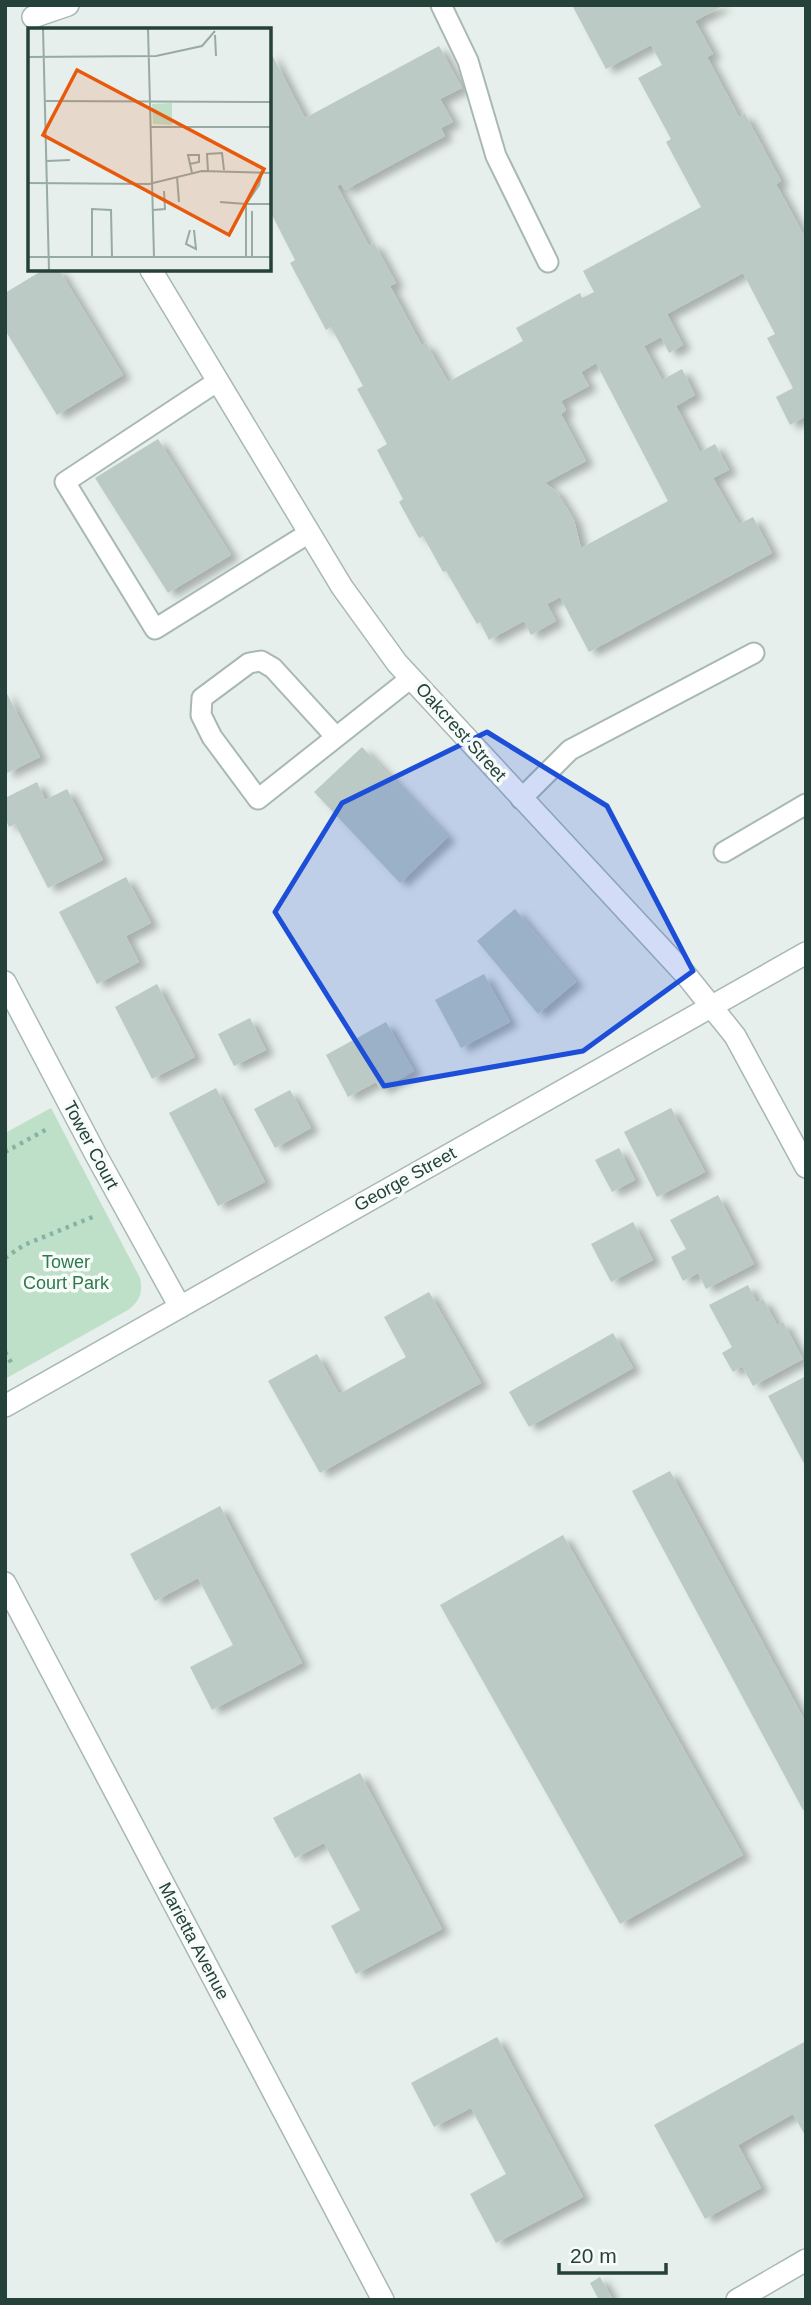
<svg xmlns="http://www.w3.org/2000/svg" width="811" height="2305" font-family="Arial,sans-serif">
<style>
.green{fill:#bfe0c8}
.building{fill:#bbcac4;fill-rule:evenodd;filter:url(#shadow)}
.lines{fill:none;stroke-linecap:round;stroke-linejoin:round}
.service-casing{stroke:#a8b8b2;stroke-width:23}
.minor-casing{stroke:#a8b8b2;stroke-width:24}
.tertiary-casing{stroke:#a8b8b2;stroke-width:24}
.path{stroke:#86b3a5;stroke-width:4.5;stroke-dasharray:3.5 5;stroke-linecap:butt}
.service{stroke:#fff;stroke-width:19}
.minor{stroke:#fff;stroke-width:21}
.tertiary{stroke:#fff;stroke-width:21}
.marked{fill:#1d4ed8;fill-opacity:0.2;stroke:#1d4ed8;stroke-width:5;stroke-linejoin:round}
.labels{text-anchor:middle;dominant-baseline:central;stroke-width:7;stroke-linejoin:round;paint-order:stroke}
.street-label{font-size:18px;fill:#24423a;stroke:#f7fbf9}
.park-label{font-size:18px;fill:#2d7a4b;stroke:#f7fbf9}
.inset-road{fill:none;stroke:#98aaa4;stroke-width:2}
.view{fill:#e8590c;fill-opacity:0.15;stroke:#e8590c;stroke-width:3.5}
.inset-edge{fill:none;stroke:#24423a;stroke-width:3.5}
</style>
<defs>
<filter id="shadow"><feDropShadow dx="8" dy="4.5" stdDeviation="3.5" flood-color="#0004"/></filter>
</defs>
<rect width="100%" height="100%" fill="#e6efeb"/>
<path class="green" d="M51,1108L140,1278C143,1293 140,1301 128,1310L5,1379V1133Z"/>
<g class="building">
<path d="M575,5H724L695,21L713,54L707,57L739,117L745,114L781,181L776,184L806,239V416L790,425L776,397L793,388L767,338L775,334L743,273L667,314L683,345L669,353L661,337L644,346L662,380L682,369L695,395L676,406L700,452L715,444L729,470L713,478L739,524L753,517L772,553L589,652L560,597L547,604L556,621L531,635L524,621L489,640L480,622L477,624L446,571L443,572L423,536L419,538L399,502L403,499L377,450L387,444L357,389L363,386L331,327L326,330L290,263L295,260L270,211V51L305,118L439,46L462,88L440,99L453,122L441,128L445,136L345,190L341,184L337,186L369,246L374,243L396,283L390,286L422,346L426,343L448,382L523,341L516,328L580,293L582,298L594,292L583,271L701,207L666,142L671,139L638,78L662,65L651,45L606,69L573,7ZM596,363L668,501L581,548L574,520L557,492L545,483L586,461L561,414L566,410L561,401L589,386L581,372Z"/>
<path d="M43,270H59L123,375L57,415L5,330V293Z"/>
<path d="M158,439L231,555L168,593L95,478Z"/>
<path d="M5,690L40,757L5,774Z"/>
<path d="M362,747L448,837L400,883L314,792Z"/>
<path d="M37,782L45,800L67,789L103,860L48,888L15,824L9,827L5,818V798Z"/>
<path d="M126,877L151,923L126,936L139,962L97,984L59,912Z"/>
<path d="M515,909L576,982L538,1014L477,941Z"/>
<path d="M484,974L510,1022L461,1048L435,1000Z"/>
<path d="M157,984L195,1057L152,1079L115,1007Z"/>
<path d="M250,1018L266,1050L234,1066L218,1034Z"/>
<path d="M386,1022L414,1071L381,1090L376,1082L348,1097L326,1055Z"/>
<path d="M216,1088L265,1182L218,1206L169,1113Z"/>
<path d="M290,1090L311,1128L275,1148L254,1109Z"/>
<path d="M671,1108L705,1172L657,1197L624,1132Z"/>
<path d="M619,1148L635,1180L612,1192L595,1160Z"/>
<path d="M718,1195L754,1264L706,1289L698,1273L683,1281L671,1257L686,1249L670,1220Z"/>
<path d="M633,1222L653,1260L611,1282L591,1244Z"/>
<path d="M748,1285L757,1303L763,1299L777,1325L783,1322L803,1359L753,1386L742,1366L733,1372L722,1353L732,1347L709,1305Z"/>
<path d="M429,1292L481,1383L320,1473L268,1381L317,1354L339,1394L406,1357L384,1317Z"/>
<path d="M613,1333L633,1368L529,1427L509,1392Z"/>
<path d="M806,1376V1467L768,1396Z"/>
<path d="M670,1471L806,1723V1809L803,1810L632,1491Z"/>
<path d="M220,1506L302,1663L212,1710L190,1667L233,1645L198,1578L155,1601L130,1554Z"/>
<path d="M563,1535L743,1855L620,1924L440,1605Z"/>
<path d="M360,1773L442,1929L356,1974L331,1926L360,1910L324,1843L295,1858L273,1818Z"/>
<path d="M497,2037L583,2197L496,2243L470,2194L506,2174L471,2108L434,2127L411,2083Z"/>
<path d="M806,2041V2137L793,2114L738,2145L761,2188L705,2219L654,2125Z"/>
<path d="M600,2277L612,2298L608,2300H599L590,2283Z"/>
</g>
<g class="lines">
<g class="service-casing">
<g id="service">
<path d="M441,5L468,61L496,156L548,262"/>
<path d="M218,381L65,482L155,629L309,533"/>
<path d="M336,737L273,668L261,661L249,663L202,698L201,715L212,737L258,799L411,678"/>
<path d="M521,799L570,750L754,653"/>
<path d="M724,852L806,804"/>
</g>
</g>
<g class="minor-casing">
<g id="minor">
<path d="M33,17L68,5"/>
<path d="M151,270L342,587L397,663L686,975L735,1036L806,1167"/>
<path d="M5,982L96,1155L180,1307"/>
<path d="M5,1406L806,953"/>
<path d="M5,1583L383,2300"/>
</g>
</g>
<g class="tertiary-casing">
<path id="tertiary" d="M737,2300L806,2260"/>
</g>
<g class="path">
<path d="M5,1152L49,1128"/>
<path d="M5,1258L24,1245L95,1216"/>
<path d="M5,1352L12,1364"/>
</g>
<use href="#service" class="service"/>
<use href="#minor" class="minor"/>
<use href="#tertiary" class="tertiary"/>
</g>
<path class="marked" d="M487,732L607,806L693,971L583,1051L384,1086L275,912L342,803Z"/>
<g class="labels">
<g class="street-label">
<text transform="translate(461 732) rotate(48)">Oakcrest Street</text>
<text transform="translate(91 1145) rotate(62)">Tower Court</text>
<text transform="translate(405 1179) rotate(-29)">George Street</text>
<text transform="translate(194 1941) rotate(62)">Marietta Avenue</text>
</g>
<g class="park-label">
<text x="66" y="1262">Tower<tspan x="66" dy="21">Court Park</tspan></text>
</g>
</g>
<g transform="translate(28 28)">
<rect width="243" height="243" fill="#e6efeb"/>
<path d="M144,75V97L125,96L124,76Z" fill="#bfe0c8"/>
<path class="inset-road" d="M15,0L21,243M120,0L126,229M187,7L188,28M0,29L128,28L174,18L187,3M18,73L244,74M123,99H244M19,133L42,132M162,136L171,134V127H160L164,145M180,143L179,126L194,125L196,142M149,149L151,174M0,155L121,156L174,143L244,145M192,174L218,176M218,176H244M125,182L137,181L136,163M162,202L158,216L168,221L166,202M0,229H244M64,229V181L83,182L84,229M218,229V176L231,157L234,143M224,229V183"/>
<path class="view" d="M49,42L236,141L201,207L15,107Z"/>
<rect width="243" height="243" class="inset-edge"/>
</g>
<rect width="811" height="2305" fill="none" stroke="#24423a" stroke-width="14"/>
<path d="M559 2263v10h107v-10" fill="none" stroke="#24423a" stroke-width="3.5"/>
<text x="570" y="2263" font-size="21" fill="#24423a" stroke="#f7fbf9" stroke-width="5" paint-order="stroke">20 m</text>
</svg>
